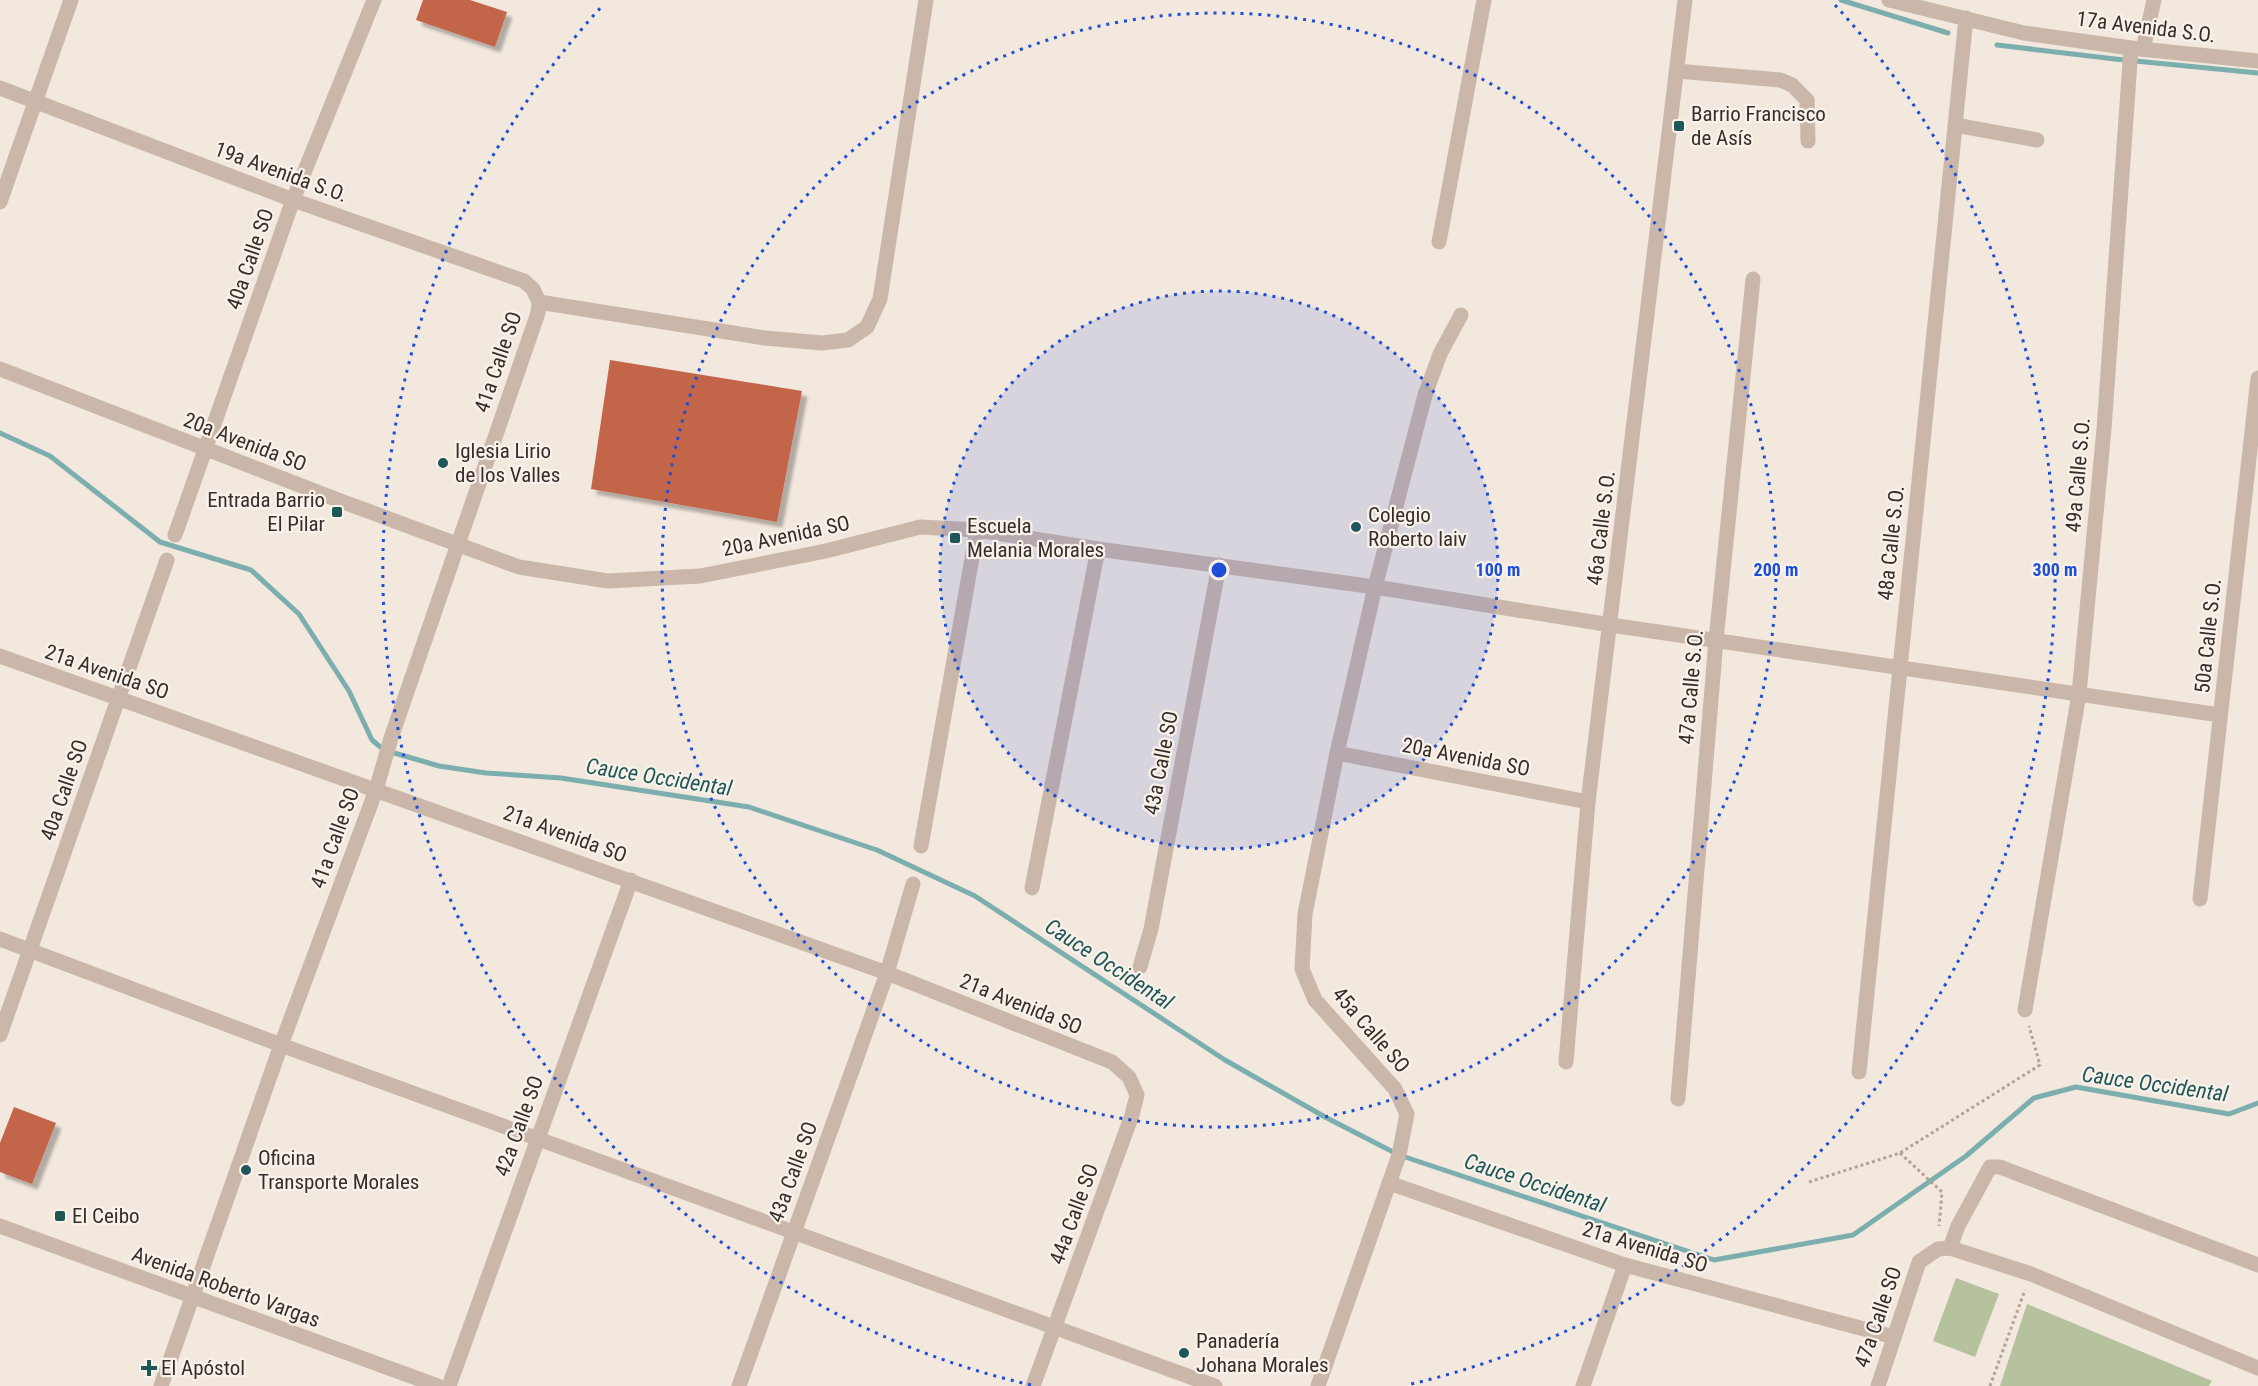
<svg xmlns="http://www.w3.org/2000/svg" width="2258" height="1386" font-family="'Roboto Condensed',sans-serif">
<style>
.green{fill:#b6c19e}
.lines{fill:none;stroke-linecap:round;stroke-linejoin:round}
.stream{stroke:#7daeae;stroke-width:5}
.building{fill:#c3654a;filter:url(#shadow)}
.path{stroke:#b6a194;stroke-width:3;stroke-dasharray:3 3;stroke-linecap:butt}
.minor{stroke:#cab7aa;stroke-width:15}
.ring{fill:none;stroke:#1d4ed8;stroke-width:3;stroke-dasharray:3 6}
.poi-dot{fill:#1f5658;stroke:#f9f2ea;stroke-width:2}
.labels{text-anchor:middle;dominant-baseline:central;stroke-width:4.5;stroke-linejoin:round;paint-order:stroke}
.street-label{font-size:21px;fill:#372d29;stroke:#f9f2ea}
.poi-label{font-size:21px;fill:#372d29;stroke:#f9f2ea;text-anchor:start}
.water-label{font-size:22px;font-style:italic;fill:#1f5658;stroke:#f9f2ea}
.centre{fill:#1d4ed8;stroke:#f9f2ea;stroke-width:3}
.ring-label{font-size:18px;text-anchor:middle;font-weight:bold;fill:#1d4ed8;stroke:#f9f2ea;stroke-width:4.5;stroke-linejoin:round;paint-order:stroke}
</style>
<defs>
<filter id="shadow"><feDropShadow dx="5.5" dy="5.5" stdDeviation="1.5" flood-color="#0004"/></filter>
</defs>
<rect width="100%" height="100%" fill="#f2e8de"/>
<g class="green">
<path d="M1956,1278L1999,1294L1975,1357L1933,1341Z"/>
<path d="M2027,1304L2212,1381L2209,1386H2000Z"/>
</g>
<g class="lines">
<g class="stream">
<path d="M1841,0L1948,33"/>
<path d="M1997,45L2115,59L2258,73"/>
<path d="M0,433L50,456L160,542L251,570L299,614L349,691L372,740L384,750L439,766L486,773L561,778L749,807L877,850L975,896L1225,1060L1325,1117L1399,1155L1714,1260L1853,1235L1966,1156L2034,1098L2076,1087L2229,1114L2258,1103"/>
</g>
</g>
<g class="building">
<path d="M423,0H470L507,12L495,47L416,20Z"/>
<path d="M610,360L802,391L777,522L591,489Z"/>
<path d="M14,1107L56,1123L32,1184L0,1172V1143Z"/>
</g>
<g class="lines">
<g class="path">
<path d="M1900,1153L1942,1192L1939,1226"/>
<path d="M1809,1182L1900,1153L2040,1065L2029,1026"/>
<path d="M1990,1386L2025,1290"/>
</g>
<g class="minor">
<path d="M1889,0L2024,33L2131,48L2258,61"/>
<path d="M2143,49L2154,0"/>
<path d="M1677,71L1780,80L1792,85L1807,100L1808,141"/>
<path d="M0,88L293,200L524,281L533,289L539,302"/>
<path d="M1955,125L2037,140"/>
<path d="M0,202L71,0"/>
<path d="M1439,242L1484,0"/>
<path d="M539,302L765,338L822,343L848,340L867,327L880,299L926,0"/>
<path d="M0,369L338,500L519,567L608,581L700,576L826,551L920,527L977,530L1098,549L1375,587L1611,625L2220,715"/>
<path d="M175,535L293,200L374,0"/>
<path d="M0,656L887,973L1112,1062L1129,1077L1137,1095L1132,1115L1033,1386"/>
<path d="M1337,753L1588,802"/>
<path d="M921,846L977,530"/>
<path d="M1032,888L1098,549"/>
<path d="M2200,899L2258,378"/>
<path d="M0,939L281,1045L1215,1386"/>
<path d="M1140,967L1151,929L1219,565"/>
<path d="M2025,1010L2079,694L2104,429L2131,48"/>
<path d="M0,1035L167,560"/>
<path d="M1566,1062L1588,802L1685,0"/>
<path d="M1859,1072L1966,18"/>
<path d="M1678,1099L1716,640L1753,279"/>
<path d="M1389,1183L1625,1265L1894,1337"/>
<path d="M0,1226L438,1386"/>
<path d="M1950,1248L1958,1226L1990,1167H2000L2258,1265"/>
<path d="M161,1386L281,1045L376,790L391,738L538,313L539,302"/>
<path d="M449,1386L631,880"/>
<path d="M739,1386L887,973L913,884"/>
<path d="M1318,1386L1399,1155L1407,1114L1395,1089L1315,1000L1302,969L1305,914L1337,753L1375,587L1425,395L1440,354L1461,315"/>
<path d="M1583,1386L1625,1265"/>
<path d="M1878,1386L1919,1262L1938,1249L1950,1248L2031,1274L2258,1368"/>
</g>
</g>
<circle cx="1219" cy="570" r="279" fill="#1d4ed8" fill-opacity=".12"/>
<g class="ring">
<circle cx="1219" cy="570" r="279"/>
<circle cx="1219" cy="570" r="557"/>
<path d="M1031 1385A836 836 0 0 1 603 5M1835 5A836 836 0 0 1 1407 1385"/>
</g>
<g class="poi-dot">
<rect x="1673" y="120" width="12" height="12" rx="3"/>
<circle cx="443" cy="463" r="6"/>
<rect x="331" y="506" width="12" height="12" rx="3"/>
<circle cx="1356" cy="527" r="6"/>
<rect x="949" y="532" width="12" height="12" rx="3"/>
<circle cx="246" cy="1170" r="6"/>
<rect x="54" y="1210" width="12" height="12" rx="3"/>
<circle cx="1184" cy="1353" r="6"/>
<path d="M146 1359h6v6h6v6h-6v6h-6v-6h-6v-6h6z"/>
</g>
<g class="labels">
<g class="street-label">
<text transform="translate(2146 27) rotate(7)">17a Avenida S.O.</text>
<text transform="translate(281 172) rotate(20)">19a Avenida S.O.</text>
<text transform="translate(250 259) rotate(-71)">40a Calle SO</text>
<text transform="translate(498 362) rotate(-71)">41a Calle SO</text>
<text transform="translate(245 442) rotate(21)">20a Avenida SO</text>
<text transform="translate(2078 475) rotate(-85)">49a Calle S.O.</text>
<text transform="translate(1601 528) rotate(-83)">46a Calle S.O.</text>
<text transform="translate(786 536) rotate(-12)">20a Avenida SO</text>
<text transform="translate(1891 543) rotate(-84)">48a Calle S.O.</text>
<text transform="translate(2208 636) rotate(-84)">50a Calle S.O.</text>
<text transform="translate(107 672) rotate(19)">21a Avenida SO</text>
<text transform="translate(1691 687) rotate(-85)">47a Calle S.O.</text>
<text transform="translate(1466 757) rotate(11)">20a Avenida SO</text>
<text transform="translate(1161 763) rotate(-79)">43a Calle SO</text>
<text transform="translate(64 790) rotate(-71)">40a Calle SO</text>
<text transform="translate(565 834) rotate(20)">21a Avenida SO</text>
<text transform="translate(335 838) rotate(-70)">41a Calle SO</text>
<text transform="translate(1021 1004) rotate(22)">21a Avenida SO</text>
<text transform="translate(1371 1030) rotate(49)">45a Calle SO</text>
<text transform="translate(519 1126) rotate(-70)">42a Calle SO</text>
<text transform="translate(793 1172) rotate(-70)">43a Calle SO</text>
<text transform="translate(1074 1214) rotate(-70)">44a Calle SO</text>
<text transform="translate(1645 1247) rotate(17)">21a Avenida SO</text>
<text transform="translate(226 1287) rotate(20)">Avenida Roberto Vargas</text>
<text transform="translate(1878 1317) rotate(-71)">47a Calle SO</text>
</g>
<g class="poi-label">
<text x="1691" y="114">Barrio Francisco<tspan x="1691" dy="24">de Asís</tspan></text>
<text x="455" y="451">Iglesia Lirio<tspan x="455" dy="24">de los Valles</tspan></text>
<text x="325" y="500" text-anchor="end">Entrada Barrio<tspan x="325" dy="24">El Pilar</tspan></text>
<text x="1368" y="515">Colegio<tspan x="1368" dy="24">Roberto laiv</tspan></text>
<text x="967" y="526">Escuela<tspan x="967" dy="24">Melania Morales</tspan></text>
<text x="258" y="1158">Oficina<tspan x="258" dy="24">Transporte Morales</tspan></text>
<text x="72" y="1216">El Ceibo</text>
<text x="1196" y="1341">Panadería<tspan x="1196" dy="24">Johana Morales</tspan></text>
<text x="161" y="1368">El Apóstol</text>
</g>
<g class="water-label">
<text transform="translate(659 777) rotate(9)">Cauce Occidental</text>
<text transform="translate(1109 964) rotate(33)">Cauce Occidental</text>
<text transform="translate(2155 1084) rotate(8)">Cauce Occidental</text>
<text transform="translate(1535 1183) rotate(18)">Cauce Occidental</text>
</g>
</g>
<circle cx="1219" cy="570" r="9" class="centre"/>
<g class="ring-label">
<text x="1498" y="576">100 m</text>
<text x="1776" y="576">200 m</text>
<text x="2055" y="576">300 m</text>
</g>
</svg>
